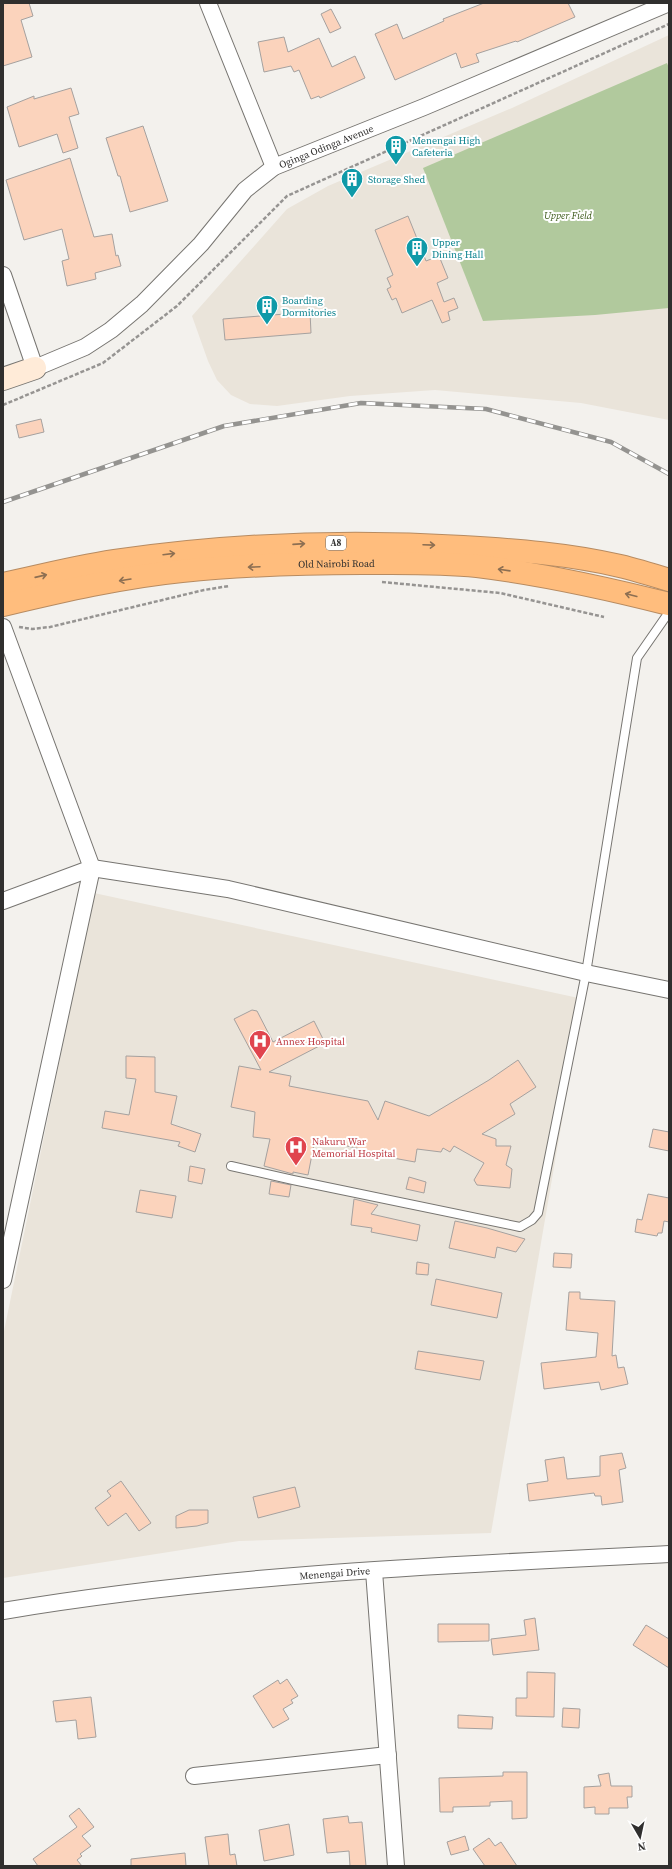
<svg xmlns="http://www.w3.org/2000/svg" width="672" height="1869" font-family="'Source Serif 4',serif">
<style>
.built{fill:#eae4da}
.green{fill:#b1c99d}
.building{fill:#fbd3bc;stroke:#a5a19f}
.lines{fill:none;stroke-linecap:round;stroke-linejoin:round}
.lane-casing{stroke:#777571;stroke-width:10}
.street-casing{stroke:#777571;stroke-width:18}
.secondary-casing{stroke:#777571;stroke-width:24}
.highway-casing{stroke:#b78b61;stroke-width:24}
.path{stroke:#969492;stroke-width:2.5;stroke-dasharray:4 2;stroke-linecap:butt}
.lane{stroke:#fff;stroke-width:8}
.street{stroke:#fff;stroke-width:16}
.secondary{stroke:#ffebd8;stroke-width:22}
.highway{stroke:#ffbd7d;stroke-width:22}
.rail-casing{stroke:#949390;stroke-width:4.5}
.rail{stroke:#fff;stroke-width:3;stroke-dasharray:9;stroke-linecap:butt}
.oneway{stroke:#8d6f52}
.labels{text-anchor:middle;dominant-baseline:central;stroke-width:4;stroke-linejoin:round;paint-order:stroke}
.shield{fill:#fff;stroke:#6e6d6d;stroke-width:1}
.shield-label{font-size:9px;font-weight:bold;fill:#302f2e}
.culture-label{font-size:10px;fill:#0d838f;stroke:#fff;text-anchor:start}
.street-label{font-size:10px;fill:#302f2e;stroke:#fff}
.park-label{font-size:10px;font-style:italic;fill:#3c5a1a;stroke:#fff}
.health-label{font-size:10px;fill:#be3a42;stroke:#fff;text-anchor:start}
</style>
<rect width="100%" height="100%" fill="#f3f1ed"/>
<g class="built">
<path d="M669,35V420L581,403L435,390L350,396L277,406L250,404L231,395L217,380L208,361L192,316L287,209L328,186L512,108Z"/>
<path d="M94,893L583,999L491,1533L239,1541L3,1578V1336Z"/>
</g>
<path class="green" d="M667,63L669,68V308L595,315L483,321L423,168Z"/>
<g class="building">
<path d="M3,3H29L33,16L21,20L32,57L3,66Z"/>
<path d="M484,3H568L575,17L517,42L516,41L476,54L479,62L461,68L456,53L395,80L375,34L397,24L403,39L444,21L443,19Z"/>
<path d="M331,9L341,28L330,33L321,14Z"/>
<path d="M284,37L288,52L319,38L332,67L355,56L365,78L320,98L319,96L311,99L299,70L294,72L291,66L264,72L258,42Z"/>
<path d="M71,88L79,114L69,117L78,148L63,153L57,134L19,147L7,107L34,96V99Z"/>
<path d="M143,126L168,201L130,212L120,176H118L106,138Z"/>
<path d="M70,158L94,237L112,234L116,256L118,255L121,266L95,273L96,279L67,286L62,261L69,259L62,229L24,240L6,180Z"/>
<path d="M408,216L426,261L439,256L448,278L437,283L444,302L454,298L458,308L448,312L450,320L442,323L432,300L402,313L396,298L392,300L387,289L391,287L387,278L393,275L375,230Z"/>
<path d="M310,312L311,333L225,340L223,319Z"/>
<path d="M41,419L44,432L19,438L16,425Z"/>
<path d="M252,1010L257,1011L273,1042L314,1021L325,1043L269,1072L291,1076L289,1086L368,1101L378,1120L385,1101L429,1116L489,1080L518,1060L536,1087L510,1104L515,1114L482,1134L496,1139V1146H511L506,1165L512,1169L510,1188L477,1185L474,1180L484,1163L454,1146L450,1152L443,1148L441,1152L417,1149L415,1162L360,1152L361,1149L315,1139L308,1175L293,1172V1174L264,1166L270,1139L253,1137L255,1112L231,1107L239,1066L261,1070L234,1019Z"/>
<path d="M126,1056L155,1057V1092L177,1096L171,1124L201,1134L195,1152L178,1146L180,1142L102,1128L105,1111L129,1115L136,1079L126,1078Z"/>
<path d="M653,1129L669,1132V1151L649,1147Z"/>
<path d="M190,1166L205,1169L202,1184L188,1181Z"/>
<path d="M409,1177L426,1182L424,1193L406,1189Z"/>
<path d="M271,1181L291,1185L289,1197L269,1194Z"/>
<path d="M140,1190L176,1196L172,1218L136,1212Z"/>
<path d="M648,1194L669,1198V1222L664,1221L662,1233H658L657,1236L635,1232L637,1219L642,1220Z"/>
<path d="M354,1199L378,1205L371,1214L420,1225L417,1241L371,1232L372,1228L351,1225Z"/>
<path d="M455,1221L487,1228L525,1239L516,1252L497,1247L495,1258L449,1248Z"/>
<path d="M554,1253L572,1254L571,1268L553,1267Z"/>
<path d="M417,1262L429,1264L428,1275L416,1274Z"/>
<path d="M436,1279L502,1293L497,1318L431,1305Z"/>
<path d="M569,1292H580V1299L615,1301L612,1356L616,1355L618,1368L624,1367L628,1384L601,1390L599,1382L544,1389L541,1363L596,1357L598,1333L566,1330Z"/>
<path d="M418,1351L484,1361L480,1380L415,1369Z"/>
<path d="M622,1453L626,1468L619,1470L623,1502L602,1505L601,1496H595L594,1493L529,1501L527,1484L548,1481L545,1460L564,1457L567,1479L600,1476V1456Z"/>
<path d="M121,1481L151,1523L139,1531L126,1513L108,1526L95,1508L111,1496L107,1491Z"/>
<path d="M295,1487L300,1507L258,1518L253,1497Z"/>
<path d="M189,1510H208V1523L197,1526L176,1528V1516Z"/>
<path d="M535,1618L539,1650L493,1655L491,1639L526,1635L524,1620Z"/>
<path d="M438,1624H489V1641L438,1642Z"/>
<path d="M646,1625L669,1639V1668L633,1645Z"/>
<path d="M527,1672L555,1673L554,1717L516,1716V1698H527Z"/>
<path d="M287,1679L298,1696L291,1700L293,1703L283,1709L289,1719L273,1728L253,1696L278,1680L280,1684Z"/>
<path d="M91,1697L96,1737L78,1739L76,1720L56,1722L53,1701Z"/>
<path d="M563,1708L580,1709L579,1728L562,1727Z"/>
<path d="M458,1715L493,1717L492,1729L458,1728Z"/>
<path d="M503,1772H527V1818L512,1819V1801L490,1802V1806L453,1807V1812H440L439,1778L503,1776Z"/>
<path d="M609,1773L611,1786H632V1797H627L628,1808H609V1814H595V1807L584,1808V1787L601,1786L598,1775Z"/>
<path d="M79,1808L94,1827L82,1836L91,1846L80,1854L82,1856L77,1860L82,1866H38L33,1859L77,1827L69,1816Z"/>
<path d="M348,1816L349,1823L362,1822L366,1866H350L349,1851L327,1853L323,1819Z"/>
<path d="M289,1824L294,1855L264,1861L259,1830Z"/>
<path d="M228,1834L230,1855L235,1854L237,1866H209L205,1837Z"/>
<path d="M465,1836L469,1850L451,1855L447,1842Z"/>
<path d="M489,1838L495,1846L501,1842L517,1866H485L473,1849Z"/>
<path d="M185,1853L186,1866H131V1859Z"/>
</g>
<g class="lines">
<g class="lane-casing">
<path id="lane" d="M231,1166L293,1180L520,1227L532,1220L538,1213L586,973L637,658L669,612"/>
</g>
<g class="street-casing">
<g id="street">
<path d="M208,3L274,167"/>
<path id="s1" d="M3,275L35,368L85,347L111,330L142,304L201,244L245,190L274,167L424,107L669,3"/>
<path d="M3,627L92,868L3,1280"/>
<path d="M3,901L92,868L228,889L586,973L669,990"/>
<path d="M374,1571L396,1866"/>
<path id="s2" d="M3,1611C223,1574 446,1565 669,1554"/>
<path d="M194,1776L388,1755"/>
</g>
</g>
<g class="secondary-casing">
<path id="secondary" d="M3,379L35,368"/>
</g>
<g class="highway-casing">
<g id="highway">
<path d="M3,584C42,576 82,565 122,560C235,544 349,540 463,547C515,550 569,554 620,566C637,570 653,575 669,580"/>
<path id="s3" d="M3,605C62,591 122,577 182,571C242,565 302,563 362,563C400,563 439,562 477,566C542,574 606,588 669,604"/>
</g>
</g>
<g class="path">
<path d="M3,405L103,363L177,306L287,196L669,24"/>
<path d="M382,582L500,593L604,617"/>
<path d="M19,627L32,629L50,627L204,590L229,586"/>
</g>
<use href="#lane" class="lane"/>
<use href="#street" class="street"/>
<use href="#secondary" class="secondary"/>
<use href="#highway" class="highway"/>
<g class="rail-casing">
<path id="rail" d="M3,502L224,426L361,403L486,409L611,442L669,474"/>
</g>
<use href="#rail" class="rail"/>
</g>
<defs><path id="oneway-shaft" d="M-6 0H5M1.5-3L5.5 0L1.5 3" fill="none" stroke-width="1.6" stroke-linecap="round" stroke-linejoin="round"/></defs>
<g class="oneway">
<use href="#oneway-shaft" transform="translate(299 544) rotate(-4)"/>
<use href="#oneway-shaft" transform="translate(429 545) rotate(2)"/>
<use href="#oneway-shaft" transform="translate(169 554) rotate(-7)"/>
<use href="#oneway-shaft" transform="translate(254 567) rotate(178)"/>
<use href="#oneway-shaft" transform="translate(504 570) rotate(-172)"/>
<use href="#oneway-shaft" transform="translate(41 576) rotate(-13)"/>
<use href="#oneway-shaft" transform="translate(125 580) rotate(171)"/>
<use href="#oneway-shaft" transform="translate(631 595) rotate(-166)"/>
</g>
<defs>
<g id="building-pin" transform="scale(1.15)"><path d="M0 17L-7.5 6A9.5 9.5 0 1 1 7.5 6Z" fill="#0f9aa8" stroke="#fff"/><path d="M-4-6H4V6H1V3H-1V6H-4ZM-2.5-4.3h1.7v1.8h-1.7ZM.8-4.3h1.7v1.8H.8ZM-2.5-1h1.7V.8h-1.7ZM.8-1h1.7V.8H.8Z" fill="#fff"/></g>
<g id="hospital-pin" transform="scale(1.15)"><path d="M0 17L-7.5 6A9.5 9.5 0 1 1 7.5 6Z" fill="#e0444e" stroke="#fff"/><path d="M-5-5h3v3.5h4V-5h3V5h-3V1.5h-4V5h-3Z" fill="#fff"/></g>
</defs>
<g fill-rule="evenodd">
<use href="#building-pin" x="396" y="146"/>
<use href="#building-pin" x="352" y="179"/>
<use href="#building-pin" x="417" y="248"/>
<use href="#building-pin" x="267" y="306"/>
<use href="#hospital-pin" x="260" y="1041"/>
<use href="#hospital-pin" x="296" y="1147"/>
</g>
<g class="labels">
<rect class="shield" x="326" y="536" width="20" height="14" rx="3"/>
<g class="shield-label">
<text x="336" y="543">A8</text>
</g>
<g class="culture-label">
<text x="412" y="140">Menengai High<tspan x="412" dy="12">Cafeteria</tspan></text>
<text x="368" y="179">Storage Shed</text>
<text x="432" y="242">Upper<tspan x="432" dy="12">Dining Hall</tspan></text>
<text x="282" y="300">Boarding<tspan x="282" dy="12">Dormitories</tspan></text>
</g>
<g class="street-label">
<text stroke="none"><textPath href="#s1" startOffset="471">Oginga Odinga Avenue</textPath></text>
<text stroke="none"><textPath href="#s3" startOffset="337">Old Nairobi Road</textPath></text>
<text stroke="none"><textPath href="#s2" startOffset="334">Menengai Drive</textPath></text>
</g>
<g class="park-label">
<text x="568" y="215">Upper Field</text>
</g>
<g class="health-label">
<text x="276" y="1041">Annex Hospital</text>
<text x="312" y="1141">Nakuru War<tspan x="312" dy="12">Memorial Hospital</tspan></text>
</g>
</g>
<rect width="672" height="1869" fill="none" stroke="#302f2e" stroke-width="8"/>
<g transform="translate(640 1837) rotate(171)" stroke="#ffffff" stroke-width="3" paint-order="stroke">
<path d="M0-3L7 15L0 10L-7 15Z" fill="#302f2e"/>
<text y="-6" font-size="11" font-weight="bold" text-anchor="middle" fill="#302f2e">N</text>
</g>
</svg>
